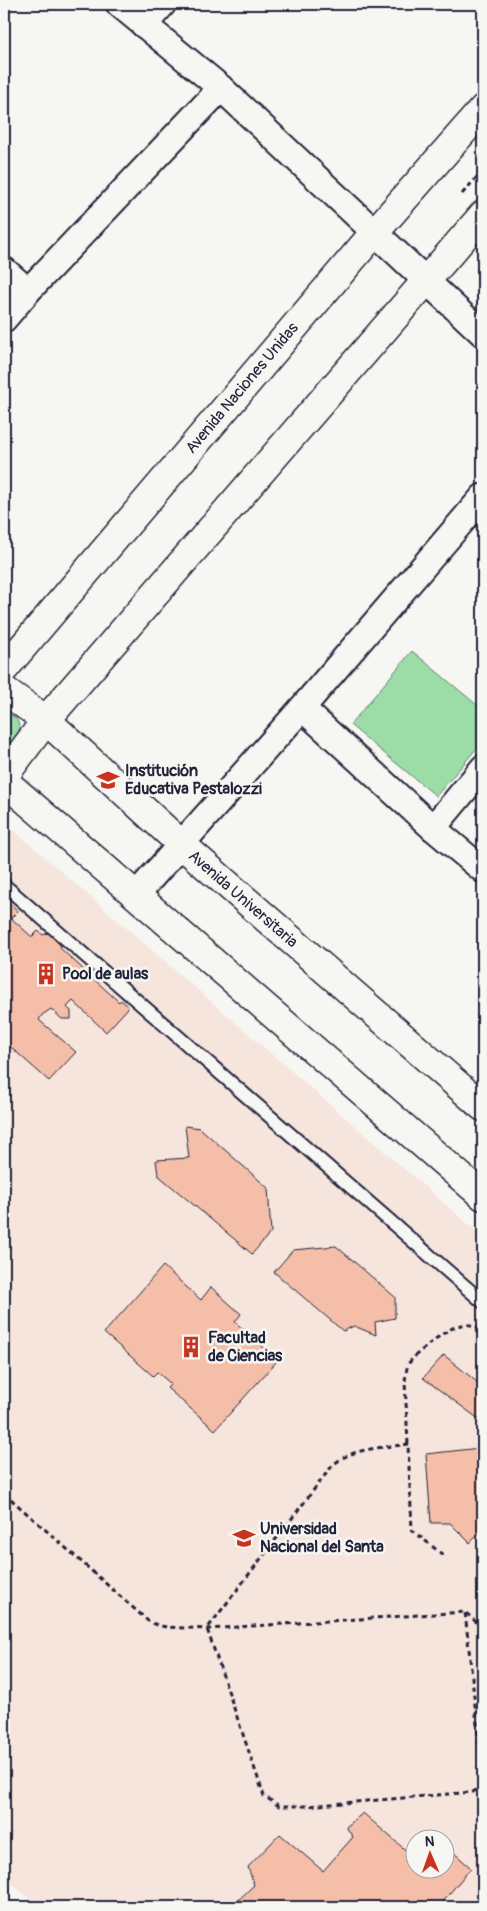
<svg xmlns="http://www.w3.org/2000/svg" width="487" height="1911" font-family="Pangolin,sans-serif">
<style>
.built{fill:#f6e5dc;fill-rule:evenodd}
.green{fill:#9cdda7;stroke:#5f8071}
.building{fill:#f5bea9;stroke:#22223b}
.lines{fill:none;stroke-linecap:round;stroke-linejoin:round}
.service-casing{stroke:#22223b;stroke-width:16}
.minor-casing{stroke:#22223b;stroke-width:29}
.secondary-casing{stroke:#22223b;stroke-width:31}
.path{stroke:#22223b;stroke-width:3;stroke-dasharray:5 4;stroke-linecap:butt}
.service{stroke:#f6f6f2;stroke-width:12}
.minor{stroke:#f6f6f2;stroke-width:25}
.secondary{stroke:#f6f6f2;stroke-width:28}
.labels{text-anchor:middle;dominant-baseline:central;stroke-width:5;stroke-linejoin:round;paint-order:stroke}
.street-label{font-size:16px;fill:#22223b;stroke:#f6f6f2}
.poi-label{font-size:16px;font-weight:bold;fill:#22223b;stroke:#f6f6f2;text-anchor:start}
</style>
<rect width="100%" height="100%" fill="#f6f6f2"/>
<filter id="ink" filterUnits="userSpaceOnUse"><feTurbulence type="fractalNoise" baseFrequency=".02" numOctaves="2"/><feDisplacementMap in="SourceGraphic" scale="10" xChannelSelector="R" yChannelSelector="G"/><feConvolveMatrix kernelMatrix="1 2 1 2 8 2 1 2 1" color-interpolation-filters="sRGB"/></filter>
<g filter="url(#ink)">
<path class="built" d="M4,822L483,1237V1907H39L4,1877ZM414,1838H444V1868H414Z"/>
<g class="green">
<path d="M412,651L483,710V741L436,796L350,725Z"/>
<path d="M4,712L16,718C23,731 19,745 4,749Z"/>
</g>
<g class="building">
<path d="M4,895L6,900L18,911L11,918L32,937L38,931L43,935L48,933L61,946L60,948L119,1002L121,1000L129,1007L106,1032L73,1001L67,1007L71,1011V1019H62L51,1009L42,1015L39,1020L76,1052L49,1081L4,1041Z"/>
<path d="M185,1126L200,1128L268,1188L271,1232L252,1254L158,1175L156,1160L189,1158Z"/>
<path d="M336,1246L395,1297V1318L375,1322L376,1335L354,1326L343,1331L274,1272L293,1250Z"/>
<path d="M163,1266L201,1300L211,1287L241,1314L235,1322L278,1360L215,1430L167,1388L171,1384L157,1372L153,1376L104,1333Z"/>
<path d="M444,1355L483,1387V1422L423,1378Z"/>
<path d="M483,1430V1529L470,1543L450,1523H431L426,1454L480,1448L479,1435Z"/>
<path d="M363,1813L410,1854L414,1850V1868H444V1844L471,1868L438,1907H231L254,1885L248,1867L280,1834L323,1871L353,1837L346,1827Z"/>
</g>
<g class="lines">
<g class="service-casing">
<path id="service" d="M4,885L483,1302"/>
</g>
<g class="minor-casing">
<g id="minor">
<path d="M119,4L221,88L483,334"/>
<path d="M144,25L163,4"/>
<path d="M4,270L28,291"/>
<path d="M4,319L28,291L221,88"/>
<path d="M302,708L433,828L483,870"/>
<path d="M433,828L483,768"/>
<path d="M136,895L302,708L483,497"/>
</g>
</g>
<g class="secondary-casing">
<g id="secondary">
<path d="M4,669L375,232L483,109"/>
<path d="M4,690L46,720L181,844L483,1107"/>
<path d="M4,776L46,720L483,215"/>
<path d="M4,781L483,1196"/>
</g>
</g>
<g class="path">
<path d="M462,194L483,170"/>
<path d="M409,1444C383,1448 352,1447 332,1466L207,1629L264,1796L279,1806H307L473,1792L480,1787L483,1780L465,1612"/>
<path d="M4,1493L148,1621L157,1625L166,1627L207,1629L465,1612L483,1628"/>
<path d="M443,1555L412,1530L405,1381C406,1376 406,1370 408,1365C411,1358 421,1351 428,1345C443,1333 465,1314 483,1332"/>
</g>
<use href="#service" class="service"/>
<use href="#minor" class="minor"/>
<use href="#secondary" class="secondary"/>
</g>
</g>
<defs>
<g id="school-bare" transform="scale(1.725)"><path d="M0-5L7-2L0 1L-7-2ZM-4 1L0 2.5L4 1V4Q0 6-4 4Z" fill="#c8321e" stroke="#f6f6f2" stroke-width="2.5" paint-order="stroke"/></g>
<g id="building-bare" transform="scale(1.725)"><path d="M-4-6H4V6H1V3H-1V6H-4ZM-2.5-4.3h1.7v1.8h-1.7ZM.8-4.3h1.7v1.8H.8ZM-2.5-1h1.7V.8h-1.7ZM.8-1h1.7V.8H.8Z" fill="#c8321e" stroke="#f6f6f2" stroke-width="2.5" paint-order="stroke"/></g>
<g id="university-bare" transform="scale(1.725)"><path d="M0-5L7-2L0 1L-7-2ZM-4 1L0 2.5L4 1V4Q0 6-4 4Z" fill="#c8321e" stroke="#f6f6f2" stroke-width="2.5" paint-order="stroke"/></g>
</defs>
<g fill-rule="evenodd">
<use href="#school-bare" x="108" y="780"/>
<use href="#building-bare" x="46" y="974"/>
<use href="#building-bare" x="191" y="1347"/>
<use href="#university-bare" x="244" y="1538"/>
</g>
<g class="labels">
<g class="street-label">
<text transform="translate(242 388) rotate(-50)">Avenida Naciones Unidas</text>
<text transform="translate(243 899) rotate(41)">Avenida Universitaria</text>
</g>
<g class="poi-label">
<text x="125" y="771">Institución<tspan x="125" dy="18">Educativa Pestalozzi</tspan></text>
<text x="62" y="974">Pool de aulas</text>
<text x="208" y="1338">Facultad<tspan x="208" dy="18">de Ciencias</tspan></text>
<text x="260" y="1529">Universidad<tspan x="260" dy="18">Nacional del Santa</tspan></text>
</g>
</g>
<rect width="487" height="1911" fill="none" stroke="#f6f6f2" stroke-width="20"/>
<rect x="10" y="10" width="467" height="1891" fill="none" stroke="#22223b" stroke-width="2" filter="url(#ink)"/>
<g transform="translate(430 1854) rotate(358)"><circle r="24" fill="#f6f6f2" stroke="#a1a1a9"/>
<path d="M0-4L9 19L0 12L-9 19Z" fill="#c8321e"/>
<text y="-8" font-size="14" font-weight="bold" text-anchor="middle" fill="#22223b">N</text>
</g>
</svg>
